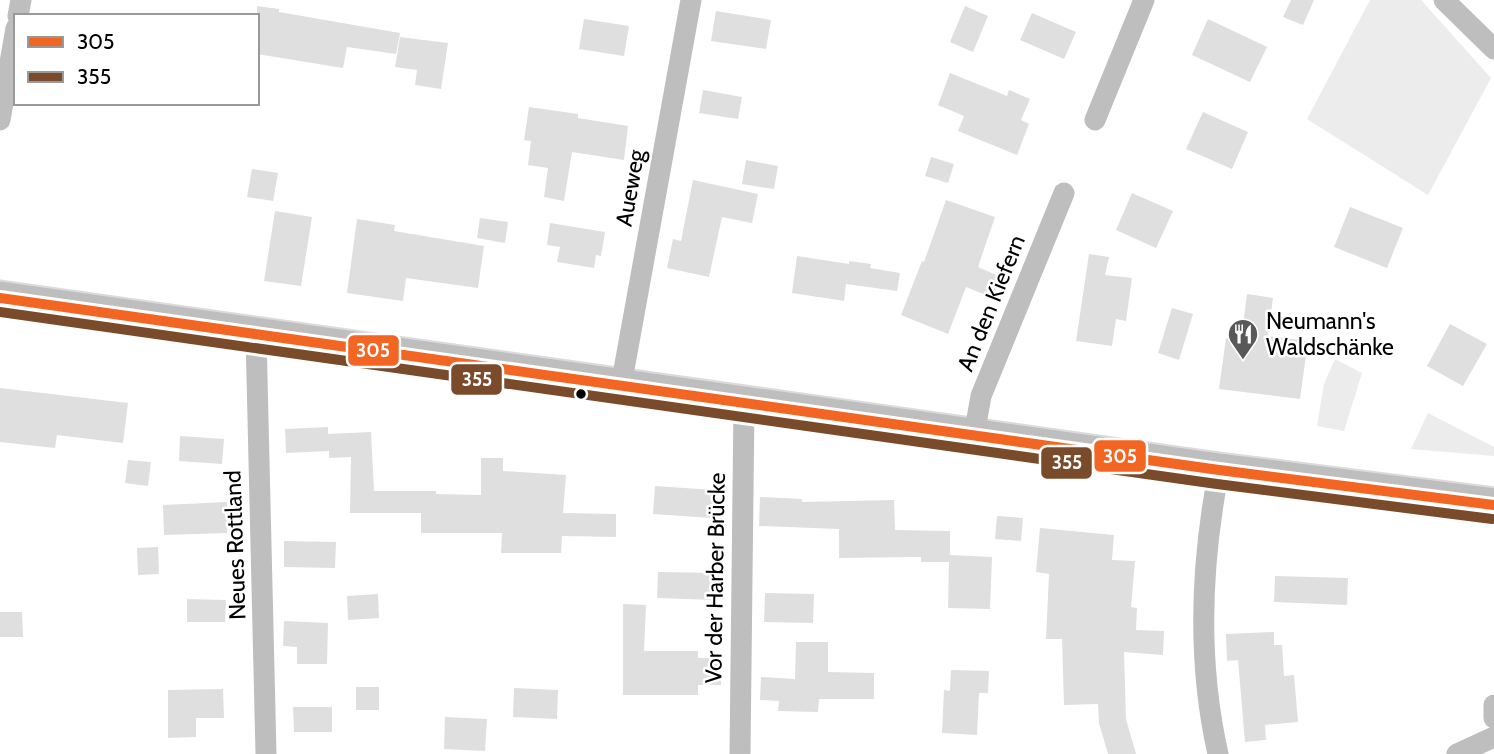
<svg xmlns="http://www.w3.org/2000/svg" width="1494" height="754" font-family="Cabin,sans-serif">
<style>
.green{fill:#ececec}
.building{fill:#dfdfdf}
.lines{fill:none;stroke-linecap:round;stroke-linejoin:round}
.primary-casing{stroke:#dbdbdb;stroke-width:37}
.minor{stroke:#bebebe;stroke-width:21}
.primary{stroke:#bebebe;stroke-width:33}
.bus-1-casing{stroke:#fff;stroke-width:16}
.bus-2-casing{stroke:#fff;stroke-width:16}
.bus-1{stroke:#f26522;stroke-width:10}
.bus-2{stroke:#7a4b2a;stroke-width:10}
.bus-dot{fill:#000;stroke:#fff;stroke-width:2.5}
.labels{text-anchor:middle;dominant-baseline:central;stroke-width:5;stroke-linejoin:round;paint-order:stroke}
.street-label{font-size:23px;fill:#000;stroke:#fff}
.poi-label{font-size:23px;fill:#000;stroke:#fff;text-anchor:start}
.line-badge{stroke:#fff;stroke-width:2.5}
.badge-label{font-size:19px;text-anchor:middle;font-weight:bold;fill:#fff}
</style>
<rect width="100%" height="100%" fill="#fff"/>
<g class="green">
<path d="M1370,0H1421L1491,78L1428,195L1307,119Z"/>
<path d="M1335,359L1362,373L1344,431L1317,426L1324,384Z"/>
<path d="M1428,413L1494,447V456L1411,449Z"/>
</g>
<g class="building">
<path d="M1291,0H1314L1303,25L1283,17Z"/>
<path d="M257,6L279,9V12L400,33L396,54L347,47L343,68L257,54Z"/>
<path d="M965,6L988,16L973,52L950,42Z"/>
<path d="M716,11L771,20L766,49L711,41Z"/>
<path d="M1032,13L1076,32L1064,59L1020,40Z"/>
<path d="M584,19L629,26L624,56L579,49Z"/>
<path d="M1208,19L1267,47L1250,82L1192,55Z"/>
<path d="M400,37L448,43L441,89L415,85L417,70L395,67Z"/>
<path d="M950,73L1007,96L1009,90L1030,99L1021,120L1029,124L1017,155L958,131L964,116L938,105Z"/>
<path d="M703,90L742,97L738,119L699,113Z"/>
<path d="M529,107L578,114V118L628,126L624,160L572,152L564,201L544,197L548,168L528,165L531,141L524,140Z"/>
<path d="M1203,112L1248,132L1232,169L1186,149Z"/>
<path d="M931,157L954,164L948,183L925,176Z"/>
<path d="M746,160L778,166L774,189L742,184Z"/>
<path d="M252,169L278,173L273,201L247,197Z"/>
<path d="M693,180L758,194L752,223L722,217L709,277L667,268L673,239L681,241Z"/>
<path d="M1132,193L1173,211L1156,248L1116,230Z"/>
<path d="M946,200L995,217L978,267L1001,277L993,298L966,287L948,334L901,315L922,261L924,262Z"/>
<path d="M1350,207L1403,228L1387,268L1334,247Z"/>
<path d="M275,211L312,217L301,286L264,281Z"/>
<path d="M480,218L508,222L505,243L477,238Z"/>
<path d="M357,219L395,225L394,231L484,246L478,288L406,278L403,301L347,293Z"/>
<path d="M550,223L605,232L601,256L596,255L594,268L557,262L560,247L547,245Z"/>
<path d="M1089,254L1109,257L1105,275L1132,278L1126,321L1116,319L1112,346L1076,341Z"/>
<path d="M797,256L849,264V261L871,264L870,268L900,273L897,291L846,284L844,301L792,293Z"/>
<path d="M1247,294L1273,298L1268,336L1308,341L1300,399L1219,389L1226,338L1241,340Z"/>
<path d="M1172,308L1193,314L1179,360L1158,353Z"/>
<path d="M1450,324L1487,344L1463,386L1427,366Z"/>
<path d="M0,388L128,403L123,443L57,435L55,448L0,442Z"/>
<path d="M328,427V434L371,432L374,491H436V494L481,495V458H503V471L566,475L563,513L616,514V537L562,536L561,553H501L502,533H421V513H350L351,457L329,458V451L286,453L285,429Z"/>
<path d="M180,436L224,439L222,464L179,461Z"/>
<path d="M128,460L151,462L148,486L125,483Z"/>
<path d="M655,486L714,490L712,518L653,514Z"/>
<path d="M760,497L802,499V502L894,500L895,530L950,531V557V555L992,557L990,609L948,608L949,562H921V557L839,558V529L759,526Z"/>
<path d="M227,502V533L164,535L163,505Z"/>
<path d="M997,516L1023,518L1021,541L995,539Z"/>
<path d="M1040,528L1114,535L1112,560L1135,561L1131,607L1137,608L1136,630L1164,631L1163,655L1124,652L1126,719L1136,754H1108L1099,723L1098,704L1064,705L1062,639H1046L1049,574L1036,572Z"/>
<path d="M284,541L336,542L335,568L284,567Z"/>
<path d="M158,547L159,574L138,575L137,548Z"/>
<path d="M658,572L717,573L716,600L657,598Z"/>
<path d="M1275,576L1348,578L1347,605L1274,602Z"/>
<path d="M765,593L814,594L813,623L764,622Z"/>
<path d="M378,594L379,618L348,620L347,596Z"/>
<path d="M187,599L226,600L225,622H187Z"/>
<path d="M623,604L646,605L644,651H698V658H720L721,685H698V695H623Z"/>
<path d="M0,612H22L23,637H0Z"/>
<path d="M284,621L328,623L327,664H297V647L283,646Z"/>
<path d="M1274,632V645H1282L1284,676L1294,675L1298,722L1265,725L1266,740L1245,742L1238,660L1227,661L1226,634Z"/>
<path d="M796,642H828V672L874,673V699H819L818,712L778,711L779,701L760,700L761,677L795,679Z"/>
<path d="M951,670L989,671L988,693H979L977,735L942,733L944,690L950,691Z"/>
<rect x="356" y="687" width="23" height="23"/>
<path d="M514,688L558,690L557,719L513,717Z"/>
<path d="M223,689L224,718H196V737L168,738V690Z"/>
<path d="M293,707H332V732H294Z"/>
<path d="M445,717L487,719L485,751L444,749Z"/>
</g>
<g class="lines">
<g class="primary-casing">
<path id="primary" d="M0,298L1219,470L1494,505"/>
</g>
<g class="minor">
<path d="M1444,0L1494,49"/>
<path d="M18,16L21,0"/>
<path d="M0,120L16,28"/>
<path d="M1095,120L1144,0"/>
<path d="M256,335L266,754"/>
<path d="M621,386L691,0"/>
<path d="M974,435L981,396L1064,193"/>
<path d="M1494,705V718"/>
<path d="M740,754L744,403"/>
<path d="M1218,754C1197,661 1201,563 1219,470"/>
<path d="M1457,754L1494,737"/>
</g>
<use href="#primary" class="primary"/>
<g class="bus-1-casing">
<path id="bus-1" d="M0,298L1219,470L1494,505"/>
</g>
<g class="bus-2-casing">
<path id="bus-2" d="M0,312L1217,484L1492,519"/>
</g>
<use href="#bus-1" class="bus-1"/>
<use href="#bus-2" class="bus-2"/>
</g>
<defs>
<g id="restaurant-pin" transform="scale(1.575)"><path d="M0 17L-7.5 6A9.5 9.5 0 1 1 7.5 6Z" fill="#595959" stroke="#fff"/><path d="M-5-6h1v4h1v-4h1v4h1v-4h1v5L-1.5 .5V6h-2V.5L-5-1ZM5-6V6H3V1.5H1.5Q1.5-4 5-6Z" fill="#fff"/></g>
</defs>
<g fill-rule="evenodd">
<use href="#restaurant-pin" x="1243" y="334"/>
</g>
<circle class="bus-dot" cx="581" cy="394" r="6"/>
<g class="labels">
<g class="street-label">
<text transform="translate(630 188) rotate(-80)">Aueweg</text>
<text transform="translate(991 303) rotate(-68)">An den Kiefern</text>
<text transform="translate(235 545) rotate(-92)">Neues Rottland</text>
<text transform="translate(715 578) rotate(-89)">Vor der Harber Brücke</text>
</g>
<g class="poi-label">
<text x="1266" y="321">Neumann's<tspan x="1266" dy="26">Waldschänke</tspan></text>
</g>
</g>
<g class="line-badge">
<rect x="347" y="334" width="53" height="33" rx="7" fill="#f26522"/>
<rect x="450" y="363" width="53" height="33" rx="7" fill="#7a4b2a"/>
<rect x="1093" y="439" width="54" height="34" rx="7" fill="#f26522"/>
<rect x="1040" y="446" width="53" height="34" rx="7" fill="#7a4b2a"/>
</g>
<g class="badge-label">
<text x="373" y="357">305</text>
<text x="477" y="386">355</text>
<text x="1120" y="463">305</text>
<text x="1067" y="469">355</text>
</g>
<rect x="14" y="14" width="245" height="91" fill="#ffffff" stroke="#999999" stroke-width="2"/>
<rect x="28" y="37" width="35" height="10" fill="#f26522" stroke="#999999" stroke-width="2"/>
<text x="77" y="49" font-size="21" fill="#000000">305</text>
<rect x="28" y="72" width="35" height="10" fill="#7a4b2a" stroke="#999999" stroke-width="2"/>
<text x="77" y="84" font-size="21" fill="#000000">355</text>
</svg>
